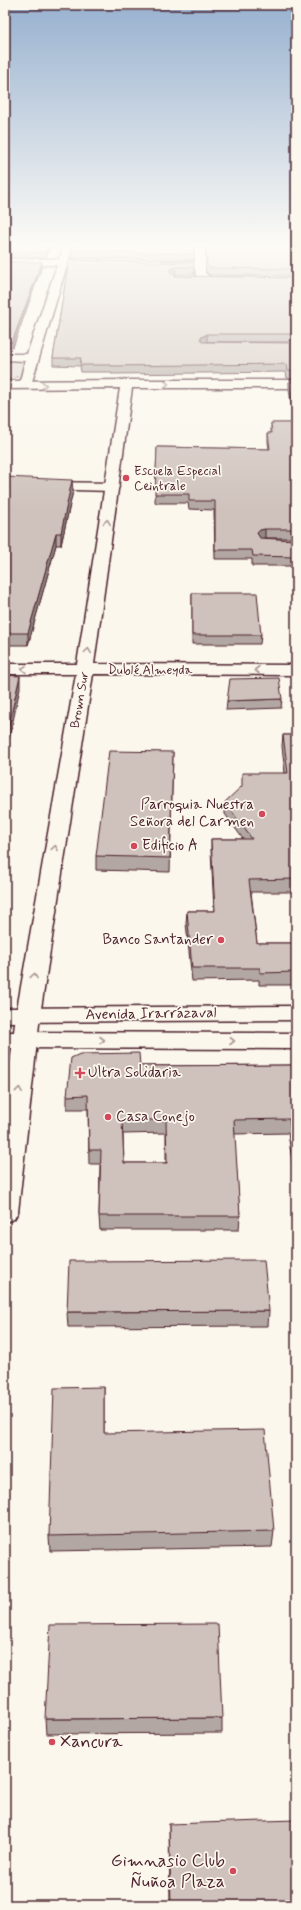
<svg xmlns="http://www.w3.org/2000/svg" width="301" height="1910" font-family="Mynerve,sans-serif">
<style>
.green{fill:#e2d7d0;stroke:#967b7e}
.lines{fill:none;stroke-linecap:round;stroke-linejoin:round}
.street-casing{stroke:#4a1f2b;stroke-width:3}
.secondary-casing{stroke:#4a1f2b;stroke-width:3}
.primary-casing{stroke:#4a1f2b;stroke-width:3}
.street{fill:#fbf7ec;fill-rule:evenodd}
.secondary{fill:#fbf7ec;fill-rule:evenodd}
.primary{fill:#fbf7ec;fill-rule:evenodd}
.wall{fill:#b2a7a2;stroke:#4a1f2b;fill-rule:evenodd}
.shaded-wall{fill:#918884;stroke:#4a1f2b}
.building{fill:#cfc2bc;stroke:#4a1f2b;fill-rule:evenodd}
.oneway{stroke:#ab9695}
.poi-dot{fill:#d1495b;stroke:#fbf7ec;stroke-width:1.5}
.labels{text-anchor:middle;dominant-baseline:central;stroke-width:3.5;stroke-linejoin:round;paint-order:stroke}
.far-poi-label{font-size:13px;fill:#4a1f2b;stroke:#fbf7ec;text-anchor:start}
.far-street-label{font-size:13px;fill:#4a1f2b;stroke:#fbf7ec}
.poi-label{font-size:15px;fill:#4a1f2b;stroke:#fbf7ec;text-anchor:start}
.street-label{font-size:15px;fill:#4a1f2b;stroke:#fbf7ec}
.near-poi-label{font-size:18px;fill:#4a1f2b;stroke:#fbf7ec;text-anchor:start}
</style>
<rect width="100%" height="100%" fill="#fbf7ec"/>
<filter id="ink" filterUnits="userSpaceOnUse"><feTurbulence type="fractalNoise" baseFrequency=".025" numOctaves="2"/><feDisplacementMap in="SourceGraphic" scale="8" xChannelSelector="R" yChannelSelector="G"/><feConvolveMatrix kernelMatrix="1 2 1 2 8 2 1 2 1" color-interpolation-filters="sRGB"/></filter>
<g filter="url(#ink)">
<path class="green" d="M5,359L24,361L20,377H15L14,381H5Z"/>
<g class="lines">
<g class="street-casing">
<g id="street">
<path d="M65,243H74L69,259H98L103,262L98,265H67L31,385L29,388H21L19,385L25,361L5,360V354H27L57,265H5V259H59Z"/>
<path d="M195,243H205V273L210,277L209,279L205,280L196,276L195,268L164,267L159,264L164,261L195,262Z"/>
<path d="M43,482L112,483L117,484L119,487L117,490L112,491L38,489L36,486L38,483Z"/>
</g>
</g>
<g class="secondary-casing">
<path id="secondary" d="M127,380H296V388H132L94,664L296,665V675L93,674L40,1015L18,1212L14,1219L5,1222V1106L16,1015L76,674H5V664H77L120,388L5,389V381Z"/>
</g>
<g class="primary-casing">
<g id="primary">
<path d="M296,1006V1020L5,1022V1008Z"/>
<path d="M5,1032L296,1033V1049L5,1048Z"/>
</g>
</g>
<use href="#street" class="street"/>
<use href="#secondary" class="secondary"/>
<use href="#primary" class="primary"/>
</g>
<g class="wall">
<path d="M5,243H51L46,258H5Z"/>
<path d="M194,243V260L71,258V251Z"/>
<path d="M205,243H296V276L210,275L206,272Z"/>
<path d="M69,260L194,267V274H176L174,275L176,276L296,278V342H207L296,343V379L287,378L286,372L111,374V372H81L80,366L53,365V358Z"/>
<path d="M5,262L42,266L13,347H5Z"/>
<path d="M296,381V538H260L296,540V566H252V559H215L214,510L189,509L188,503H155L157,447L269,449L268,442V433H271V423H294L289,390V382Z"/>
<path d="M5,477L73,491L61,545H56L28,645H5Z"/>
<path d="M192,593L261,635L260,644H192Z"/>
<path d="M282,699L281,708L226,710L227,701Z"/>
<path d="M283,735H296V892H251L257,943H296V985H259V980L192,981L186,923L187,911H214L211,850V839H243L225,814V802L285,773L282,746Z"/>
<path d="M173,752L170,872L96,870V856Z"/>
<path d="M296,1065V1189L288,1133L234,1134L240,1216L239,1230H100L99,1216L100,1164H89L88,1109H67V1096L140,1066ZM166,1133V1163H124L123,1134Z"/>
<path d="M269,1311L268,1326L68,1327L67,1312Z"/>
<path d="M104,1387V1433L274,1531L272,1547L50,1551L49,1536Z"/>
<path d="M222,1718V1733L46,1734L45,1719Z"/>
<path d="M169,1824L296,1905H170Z"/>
</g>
<g class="shaded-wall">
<path d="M49,243H51L46,258V253Z"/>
<path d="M42,262V266L13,347L12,342Z"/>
<path d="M176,267V274L170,277V270Z"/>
<path d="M207,334V342L200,346V338Z"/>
<path d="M72,480L73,491L61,545V533Z"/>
<path d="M265,529V538L260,539L257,533L260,530Z"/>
<path d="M56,533V545L28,645V633Z"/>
<path d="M20,676V688L9,740V750L5,772L6,737Z"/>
<path d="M6,797L7,810L5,818V800Z"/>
</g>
<g class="building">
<path d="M5,243H49L46,253H5Z"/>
<path d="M73,243H194V254L71,251Z"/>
<path d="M206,243H296V269L210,268L207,265Z"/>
<path d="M69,260L194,263V267H176L170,270V272L176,276L296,278V334H207L200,338L202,342L296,343V371H288L287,364L111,366V365H80L81,358H53Z"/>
<path d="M5,262H42L12,342H5Z"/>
<path d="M296,381V529H265L260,530L257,533L260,538L296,540V557L253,556L252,550H215V501H189V494H155L157,447L270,449L268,433H272L271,423H296L289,382Z"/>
<path d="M5,477L72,480L61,533H56L28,633H5Z"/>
<path d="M192,593H257L261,635H192Z"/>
<path d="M5,675L20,676L6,737H8L5,755Z"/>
<path d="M279,678L282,699L227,701L230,679Z"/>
<path d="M283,735H296V879L249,880L257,943H296V972L260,973V968H192L187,911H215L211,839H252L225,802L242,786V773H288Z"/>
<path d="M109,751L173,752L170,858L96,856Z"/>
<path d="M139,1053L140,1066L296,1065V1167L289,1119L234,1120L240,1216H99L101,1150H89L88,1095L67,1096L71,1058L80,1054ZM122,1120H166L167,1163H124Z"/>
<path d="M264,1260L269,1311L67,1312L69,1261Z"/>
<path d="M104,1387V1433L265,1430L274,1531L49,1536L54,1388Z"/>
<path d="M218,1624L222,1718L45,1719L50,1625Z"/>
<path d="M296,1820V1905H171L169,1824Z"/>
</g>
<defs><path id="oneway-chevron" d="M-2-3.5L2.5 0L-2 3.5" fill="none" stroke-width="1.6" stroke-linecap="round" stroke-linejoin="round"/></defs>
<g class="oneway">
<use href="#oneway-chevron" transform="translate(166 384)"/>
<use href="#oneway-chevron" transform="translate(44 385)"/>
<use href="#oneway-chevron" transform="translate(107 522) rotate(-82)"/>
<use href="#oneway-chevron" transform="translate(88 651) rotate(-82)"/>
<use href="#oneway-chevron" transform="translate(24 669) rotate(-179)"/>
<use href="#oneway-chevron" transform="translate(257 670) rotate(-180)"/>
<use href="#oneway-chevron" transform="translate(55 848) rotate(-81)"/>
<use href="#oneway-chevron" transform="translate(34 976) rotate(-81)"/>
<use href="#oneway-chevron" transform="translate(102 1040)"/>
<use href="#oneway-chevron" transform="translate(232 1041)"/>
<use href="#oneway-chevron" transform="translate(19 1090) rotate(-84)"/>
</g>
</g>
<linearGradient id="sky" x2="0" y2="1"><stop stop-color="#97b1cf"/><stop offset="0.48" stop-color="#fdfbf6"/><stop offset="1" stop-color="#fdfbf6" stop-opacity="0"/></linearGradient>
<rect width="301" height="510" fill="url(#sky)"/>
<g class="poi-dot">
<circle cx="126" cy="478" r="4"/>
<circle cx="262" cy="814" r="4"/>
<circle cx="134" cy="846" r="4"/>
<circle cx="221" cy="940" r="4"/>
<path d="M78 1067h4v4h4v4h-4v4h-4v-4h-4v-4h4z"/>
<circle cx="108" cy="1117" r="4"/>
<circle cx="52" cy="1742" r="4"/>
<circle cx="233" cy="1871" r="4"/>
</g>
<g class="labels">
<g class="far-poi-label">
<text x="134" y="471">Escuela Especial<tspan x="134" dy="15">Ceintrale</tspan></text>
</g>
<g class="far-street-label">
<text x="150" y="670">Dublé Almeyda</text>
<text transform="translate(80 700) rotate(-80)">Brown Sur</text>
</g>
<g class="poi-label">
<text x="254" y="805" text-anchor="end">Parroquia Nuestra<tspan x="254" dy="17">Señora del Carmen</tspan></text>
<text x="142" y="846">Edificio A</text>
<text x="213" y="940" text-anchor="end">Banco Santander</text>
<text x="88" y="1073">Ultra Solidaria</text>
<text x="116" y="1117">Casa Conejo</text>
</g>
<g class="street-label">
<text transform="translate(151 1014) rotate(-1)">Avenida Irarrázaval</text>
</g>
<g class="near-poi-label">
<text x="60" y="1742">Xancura</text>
<text x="225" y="1861" text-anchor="end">Gimnasio Club<tspan x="225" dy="21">Ñuñoa Plaza</tspan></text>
</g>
</g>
<rect width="301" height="1910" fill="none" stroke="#fbf7ec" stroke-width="20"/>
<rect x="10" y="10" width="281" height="1890" fill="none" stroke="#4a1f2b" stroke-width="1.5" filter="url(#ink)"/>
</svg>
